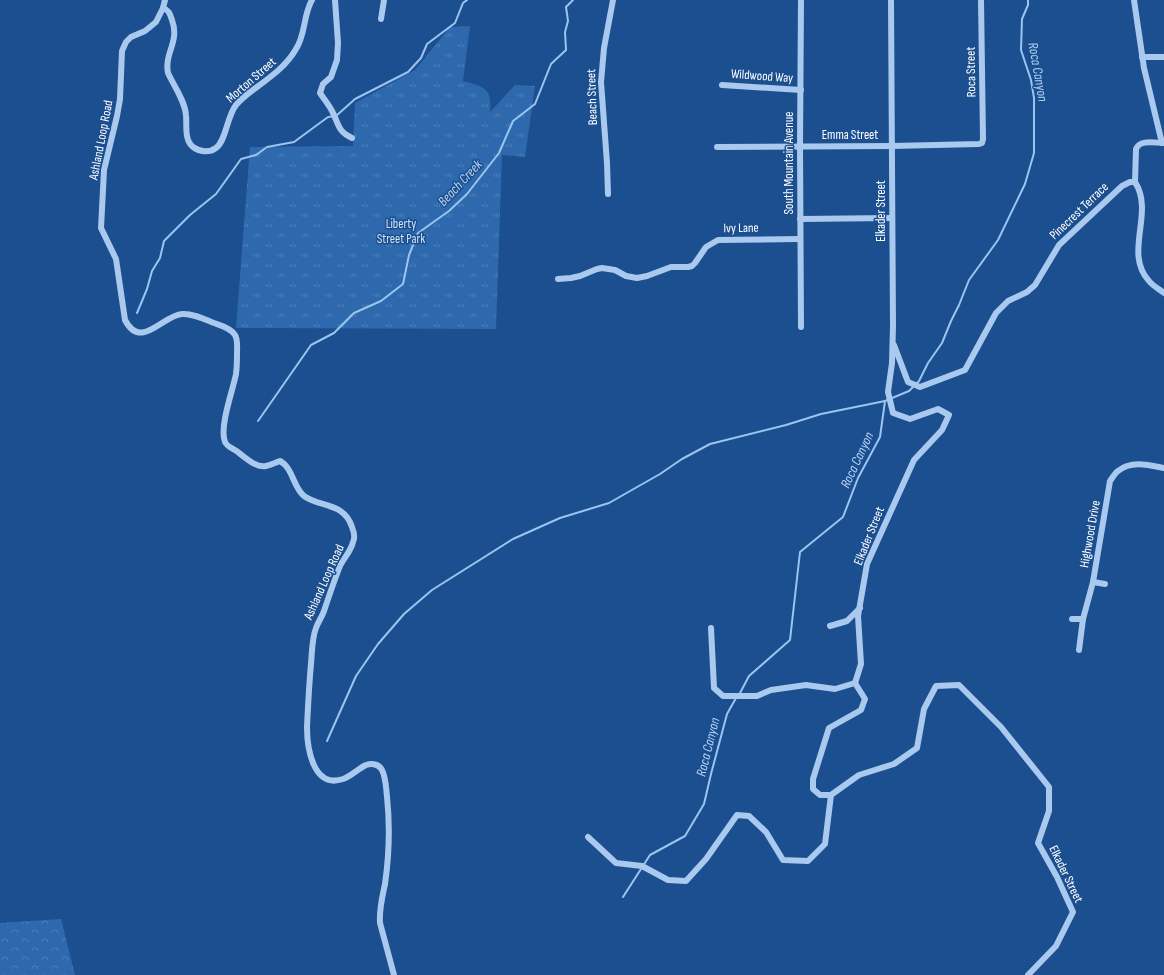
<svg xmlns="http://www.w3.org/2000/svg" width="1164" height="975" font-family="'Sofia Sans Condensed',sans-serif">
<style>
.forest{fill:url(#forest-crowns)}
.park{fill:url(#park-tufts)}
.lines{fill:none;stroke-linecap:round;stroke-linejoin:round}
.stream{stroke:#9cc4f0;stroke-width:2}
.minor{stroke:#a9c9ee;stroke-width:6}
.labels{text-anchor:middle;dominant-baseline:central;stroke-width:3;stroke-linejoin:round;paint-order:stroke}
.street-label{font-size:13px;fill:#fff;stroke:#1b4f8f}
.park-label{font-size:13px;fill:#cfe3fa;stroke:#1b4f8f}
.water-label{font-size:14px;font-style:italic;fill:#b5d3f5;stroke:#1b4f8f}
</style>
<defs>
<pattern id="forest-crowns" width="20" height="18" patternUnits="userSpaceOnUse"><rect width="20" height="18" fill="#2e69ad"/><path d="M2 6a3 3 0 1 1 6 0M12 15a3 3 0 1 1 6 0" fill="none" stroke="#4d80b9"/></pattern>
<pattern id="park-tufts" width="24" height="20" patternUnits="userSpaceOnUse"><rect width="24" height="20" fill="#2e69ad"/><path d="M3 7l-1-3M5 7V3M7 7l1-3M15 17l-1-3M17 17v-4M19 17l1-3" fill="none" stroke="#4d80b9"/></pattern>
</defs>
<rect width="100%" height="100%" fill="#1b4f8f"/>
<path class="forest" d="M61,919L75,975H0V923Z"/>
<path class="park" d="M470,26L463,81C485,87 492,88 490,112L515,85L535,86L525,157L502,155L496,329L236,328L250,147L353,146L355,103L415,70L450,27Z"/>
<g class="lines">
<g class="stream">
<path d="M137,313L147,289L152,271L160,258L164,241L190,215L216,194L241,159L256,155L267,147L294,142L328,117L336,116L355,99L408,72L421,58L427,44L455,23L463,3L467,0"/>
<path d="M258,421L311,345L334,333L354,313L381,301L403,284L409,255L418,233L449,211L467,194L499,153L513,121L535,104L551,64L566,50L565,32L568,21L566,7L573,0"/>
<path d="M739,695L749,676L790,640L800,552L843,517L858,478L880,437L885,401L909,391L919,381L928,363L942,343L951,321L959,305L969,280L998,240L1025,184L1034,153V98L1031,80L1021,50L1022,19L1028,5V0"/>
<path d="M327,741L356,676L378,644L404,614L432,590L513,539L560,518L609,503L660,474L682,459L710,444L786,425L821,414L885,401"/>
<path d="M623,897L650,855L685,836L704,804L711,774L727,714L736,698"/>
</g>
<g class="minor">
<path d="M165,0L163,8L156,22L145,31L131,37L126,42L122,51L120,99L117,116L104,170L101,228L116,259L125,320C141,351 163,315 182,314C192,313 204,319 214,323C220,325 231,328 235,335C238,340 237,347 237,353C237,360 237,367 236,374C233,390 219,427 225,442C228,448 235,449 239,453C246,458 256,468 266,466C271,465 275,463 280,461C293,468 293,487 304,496C321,508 344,502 352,527C354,532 355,538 353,542C351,551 344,558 340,566C334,581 329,596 324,611C322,617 318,622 316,628C312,638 312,652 311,664C309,685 308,706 307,727C307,748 313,789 343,779C351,776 358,769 366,765C372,763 379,764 382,770C386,778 386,788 387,797C390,825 389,856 385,884C382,898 379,909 380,923L394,975"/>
<path d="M335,0L338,43L337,60L331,77L323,84L320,93C324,99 329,105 332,111C339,124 337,131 352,138"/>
<path d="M1134,0L1144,68L1162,143"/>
<path d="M163,8C169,10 170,14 172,20C180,42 164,53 168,73C174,86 185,101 186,115C187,125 184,140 193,147C200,152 209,153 216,148C226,141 227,116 236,105C242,98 250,92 257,87C272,76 287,65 296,49C306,34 303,15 312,0"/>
<path d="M381,19L384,0"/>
<path d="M1142,57H1164"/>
<path d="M722,85L801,90"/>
<path d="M717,147L892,146L979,144L982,143L983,139L981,0"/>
<path d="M1135,182L1136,149C1140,139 1155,143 1164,143"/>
<path d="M608,194L607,163L601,82L604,48L613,0"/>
<path d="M800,219L892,218"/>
<path d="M558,279L571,278L580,276L597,269L602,268L615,270L626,276L637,278L647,276L671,267H688L692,266L695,263L706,247L718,240L800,239"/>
<path d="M801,327L800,146L801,0"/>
<path d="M894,345L908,382L920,387L965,370L996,313L1008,301L1027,292L1035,285L1059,245L1122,186L1130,182H1135C1155,213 1123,253 1149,281C1153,286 1159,289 1164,293"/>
<path d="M1093,582L1105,584"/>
<path d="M1072,619H1083"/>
<path d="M830,626L847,621L860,608"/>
<path d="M711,628L714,688L723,696H757L771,690L806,685L835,689L855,683"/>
<path d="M1079,650L1083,619L1093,582L1110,481C1113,477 1115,473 1118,471C1131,460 1149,465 1164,468"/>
<path d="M855,683L861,664L858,616L867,564L914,460L942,430L949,415L938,409L910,419L893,413L888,392L892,363L893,326L891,0"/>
<path d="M855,683L865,699L861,710L829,728L813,779V789L820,795H831L859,775L894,764L917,748L924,709L936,686L959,685L1001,727L1049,787V811L1038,843L1057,877L1073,912L1056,946L1028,975"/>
<path d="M588,837L616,863L642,866L668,880L686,881L706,859L737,815L749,816L766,832L783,860L808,861L825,844L831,795"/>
</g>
</g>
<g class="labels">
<g class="street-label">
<text transform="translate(971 72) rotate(-91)">Roca Street</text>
<text transform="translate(762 76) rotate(4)">Wildwood Way</text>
<text transform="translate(251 80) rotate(-41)">Morton Street</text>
<text transform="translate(592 97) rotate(-92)">Beach Street</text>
<text x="850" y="135">Emma Street</text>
<text transform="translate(101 140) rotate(-79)">Ashland Loop Road</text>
<text transform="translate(789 163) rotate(-90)">South Mountain Avenue</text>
<text transform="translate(881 211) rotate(-90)">Elkader Street</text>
<text transform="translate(1079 211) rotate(-44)">Pinecrest Terrace</text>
<text transform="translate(741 228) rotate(-1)">Ivy Lane</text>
<text transform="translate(1090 534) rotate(-80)">Highwood Drive</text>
<text transform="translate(869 536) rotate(-68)">Elkader Street</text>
<text transform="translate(324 582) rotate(-66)">Ashland Loop Road</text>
<text transform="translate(1066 874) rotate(64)">Elkader Street</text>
</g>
<g class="park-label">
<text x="401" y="224">Liberty<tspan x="401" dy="15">Street Park</tspan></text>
</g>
<g class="water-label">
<text transform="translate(1038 72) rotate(80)">Roca Canyon</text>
<text transform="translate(460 183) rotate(-47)">Beach Creek</text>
<text transform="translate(857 460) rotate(-65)">Roca Canyon</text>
<text transform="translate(708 747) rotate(-76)">Roca Canyon</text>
</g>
</g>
</svg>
